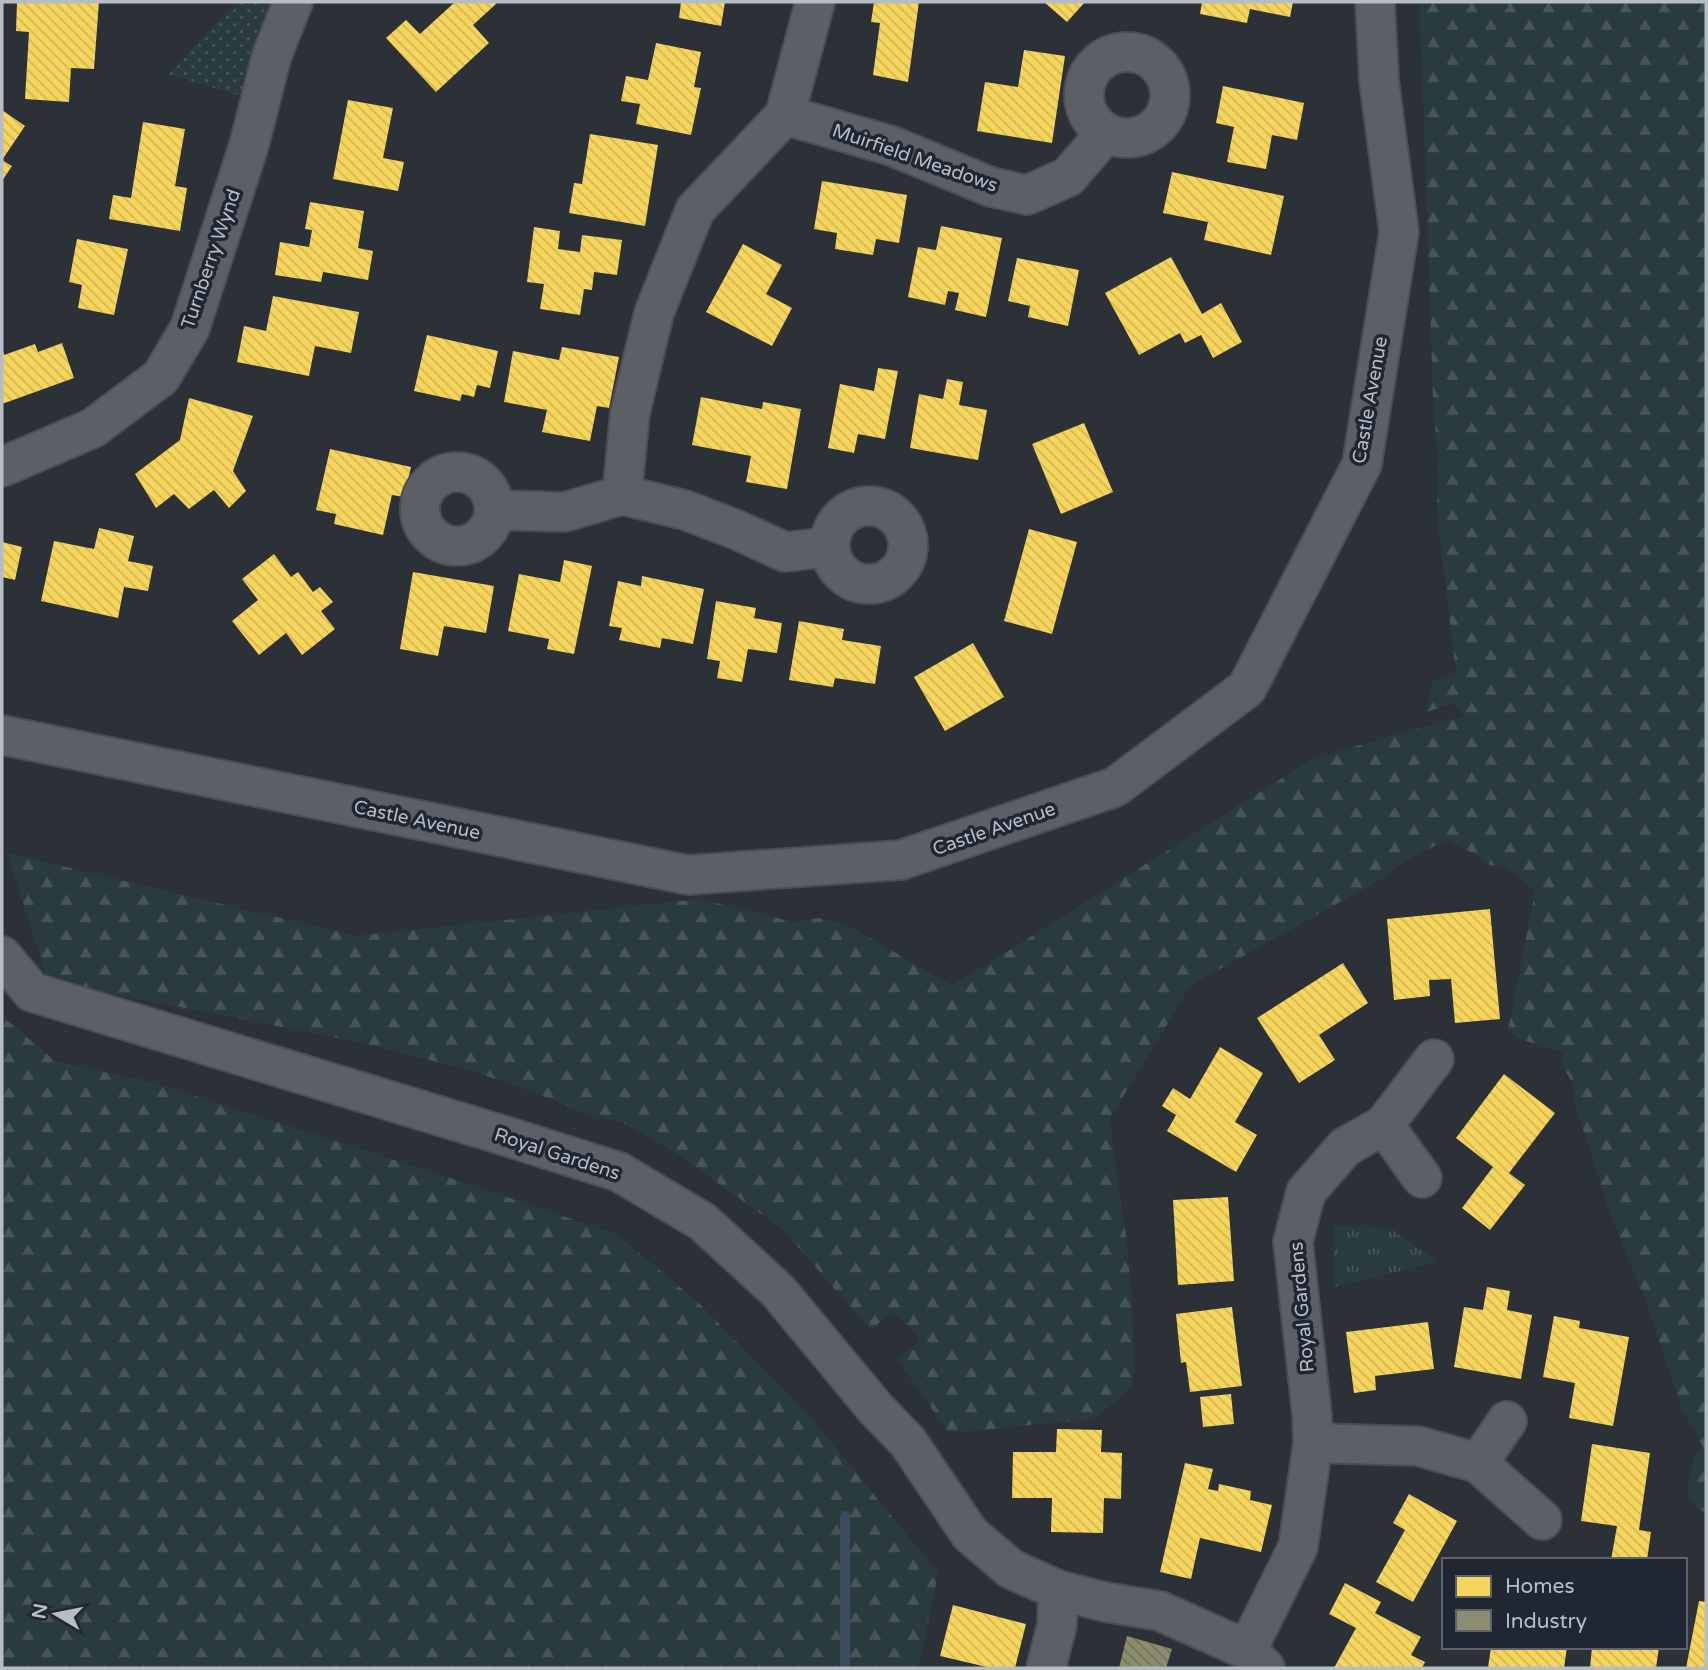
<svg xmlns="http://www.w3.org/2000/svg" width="1708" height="1670" font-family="'Varela Round',sans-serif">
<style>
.grass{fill:url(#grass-dots)}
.forest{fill:url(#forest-firs)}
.park{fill:url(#park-tufts)}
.homes{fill:url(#homes-back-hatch)}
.industry{fill:url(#industry-back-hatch)}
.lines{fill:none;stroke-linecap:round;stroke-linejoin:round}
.stream{stroke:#3d4b5f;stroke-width:10}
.minor-casing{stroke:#4a4d52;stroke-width:42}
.minor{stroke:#5c5f66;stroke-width:38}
.labels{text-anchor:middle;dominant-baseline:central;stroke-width:7;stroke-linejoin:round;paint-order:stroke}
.street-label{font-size:19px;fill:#b7bdc7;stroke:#202732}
</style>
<defs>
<pattern id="grass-dots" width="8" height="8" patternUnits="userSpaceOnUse" patternTransform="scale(1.75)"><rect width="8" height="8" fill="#2a3b3d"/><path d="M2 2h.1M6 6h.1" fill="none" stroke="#475558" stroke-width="1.8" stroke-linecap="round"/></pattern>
<pattern id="forest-firs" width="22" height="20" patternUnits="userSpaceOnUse" patternTransform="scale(1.75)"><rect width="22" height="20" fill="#2a3b3d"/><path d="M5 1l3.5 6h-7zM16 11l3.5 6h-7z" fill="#475558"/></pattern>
<pattern id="park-tufts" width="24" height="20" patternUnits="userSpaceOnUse" patternTransform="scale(1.75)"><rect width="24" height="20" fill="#2a3b3d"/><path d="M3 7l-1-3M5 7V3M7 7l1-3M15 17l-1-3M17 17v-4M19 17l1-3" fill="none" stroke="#475558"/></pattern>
<pattern id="homes-back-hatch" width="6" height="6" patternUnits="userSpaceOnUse" patternTransform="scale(1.75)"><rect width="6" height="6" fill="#f6d55c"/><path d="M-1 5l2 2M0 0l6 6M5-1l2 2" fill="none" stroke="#d0b656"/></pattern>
<pattern id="industry-back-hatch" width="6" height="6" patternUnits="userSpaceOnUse" patternTransform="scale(1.75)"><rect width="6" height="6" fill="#8c8c6e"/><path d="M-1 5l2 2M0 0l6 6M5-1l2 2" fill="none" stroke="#72735f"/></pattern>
</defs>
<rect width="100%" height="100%" fill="#2c3137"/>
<path class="grass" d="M237,2H282L247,98L168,74Z"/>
<g class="forest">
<path d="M1419,2H1706V1512L1697,1509L1687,1492L1694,1454L1703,1447L1681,1407L1644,1297L1611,1216L1576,1108L1573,1084L1563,1067L1562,1052L1520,1039L1508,1030L1535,892L1522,879L1506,868L1490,865L1475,854L1446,840L1402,863L1385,877L1191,985L1110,1118L1117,1176L1126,1235L1132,1300L1134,1365L1132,1387L1095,1419L949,1433L897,1359L920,1340L893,1311L871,1330L782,1229L678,1154L623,1123L591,1116L525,1089L469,1070L362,1043L48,981L7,853L356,936L700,899L793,922L820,918L849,926L951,985L986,965L1314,758L1464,716L1454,703L1426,712L1433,681L1456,672L1437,514L1438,460L1433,401L1425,147Z"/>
<path d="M2,1016L55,1061L159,1084L447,1177L616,1234L698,1302L811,1418L938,1573L919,1668H2Z"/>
</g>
<path class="park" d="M1333,1225L1391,1229L1438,1262L1335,1287Z"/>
<g class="homes">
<path d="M17,2H99L94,69L71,68L69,102L25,99L29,32L16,31Z"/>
<path d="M455,2H495L496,4L473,25L489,43L436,92L386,38L406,20L420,34Z"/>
<path d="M681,2H725L721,26L679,18Z"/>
<path d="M874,2H919L908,82L873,75L880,23L871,22Z"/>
<path d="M1044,2H1085L1067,22Z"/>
<path d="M1202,2H1293L1290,17L1250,9L1247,23L1200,14Z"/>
<path d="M656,43L701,52L694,87L701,88L691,135L636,124L640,104L621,101L626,76L648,80Z"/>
<path d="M1024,50L1065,56L1052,143L977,131L985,82L1018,87Z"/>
<path d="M1223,86L1304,103L1297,140L1272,135L1266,169L1227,162L1234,127L1216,123Z"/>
<path d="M348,100L393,108L383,158L404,162L398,191L333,179Z"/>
<path d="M2,110L25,126L2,160L12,166L2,181Z"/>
<path d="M143,122L185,129L175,186L187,188L180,231L109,219L113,195L131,198Z"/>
<path d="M590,134L658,145L645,226L569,213L574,183L582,184Z"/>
<path d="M1172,172L1284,196L1271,255L1204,240L1208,222L1163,213Z"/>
<path d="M822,181L907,195L899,243L876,239L873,255L835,249L837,233L814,229Z"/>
<path d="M310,202L364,211L358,248L373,251L368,280L323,272L321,282L275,275L280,242L309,247L312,230L305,229Z"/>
<path d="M941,226L1002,238L986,317L955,310L959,293L948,291L945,305L908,297L918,247L936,250Z"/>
<path d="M534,227L560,231L558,249L580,252L582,235L622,240L617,275L594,272L592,290L584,289L580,315L540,309L544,284L527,282Z"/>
<path d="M77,239L128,249L114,315L78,308L82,285L69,282Z"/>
<path d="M743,244L782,265L766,294L792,308L772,346L706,312Z"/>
<path d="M1171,257L1202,314L1221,303L1242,342L1213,358L1201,335L1185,343L1180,333L1139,355L1105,293Z"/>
<path d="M1017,258L1079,270L1068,326L1028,317L1030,306L1008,301Z"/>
<path d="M273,296L359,312L351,353L315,346L309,376L237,362L244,326L266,331Z"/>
<path d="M427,335L498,351L490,388L477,385L474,397L462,394L460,401L414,391Z"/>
<path d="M62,343L74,378L2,404V348L4,355L35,344L38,352Z"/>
<path d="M562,347L619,357L609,408L597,406L590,441L542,432L547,410L504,402L513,351L559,360Z"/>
<path d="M878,368L898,371L885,439L858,434L854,453L828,448L840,384L874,391Z"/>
<path d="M947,379L963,382L959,405L987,410L978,460L910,448L919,394L943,399Z"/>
<path d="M701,397L762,409L763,402L801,409L787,489L746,482L751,456L692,445Z"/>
<path d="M189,398L253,416L233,471L246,491L229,508L214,490L189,509L174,494L156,508L135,474L180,440Z"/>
<path d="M1084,423L1113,492L1061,514L1032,444Z"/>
<path d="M330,449L411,467L404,497L392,495L383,535L334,524L336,514L316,510Z"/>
<path d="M99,528L134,536L128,561L153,566L148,591L124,587L118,618L41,601L54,541L94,549Z"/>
<path d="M1029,529L1077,542L1052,634L1004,621Z"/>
<path d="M2,542L22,547L15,580L2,577Z"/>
<path d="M274,554L291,577L298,572L313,592L320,587L333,602L321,611L335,629L302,655L286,633L259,655L232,621L258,600L242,579Z"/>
<path d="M564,560L592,566L574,654L547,649L549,639L508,631L519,574L560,582Z"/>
<path d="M413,572L494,586L486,633L444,626L438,656L400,649Z"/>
<path d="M642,576L704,589L693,644L662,638L660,648L619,640L622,628L609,626L618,581L641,586Z"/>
<path d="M716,601L756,608L754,618L782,623L777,653L748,649L742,682L717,678L720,661L707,659Z"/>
<path d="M799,621L844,629L842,640L881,646L875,684L835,678L833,687L789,680Z"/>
<path d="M973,643L1004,697L945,731L914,677Z"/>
<path d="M1490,909L1500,1019L1455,1023L1451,979L1429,980L1430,996L1394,1000L1387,919Z"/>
<path d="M1343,963L1368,1003L1319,1035L1335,1060L1299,1083L1257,1018Z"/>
<path d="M1220,1047L1263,1073L1235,1122L1257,1135L1236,1172L1167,1131L1176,1115L1162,1106L1173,1088L1190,1099Z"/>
<path d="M1504,1074L1555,1113L1509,1173L1525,1185L1490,1230L1462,1208L1493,1167L1456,1138Z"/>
<path d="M1228,1197L1234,1281L1178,1285L1173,1200Z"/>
<path d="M1487,1287L1510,1291L1507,1310L1532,1315L1521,1379L1454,1367L1464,1307L1483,1310Z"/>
<path d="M1232,1307L1242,1386L1190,1392L1186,1362L1181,1363L1176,1314Z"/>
<path d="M1554,1316L1580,1321L1579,1328L1629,1337L1613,1426L1569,1418L1575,1383L1543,1377Z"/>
<path d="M1428,1322L1434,1369L1375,1376L1376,1390L1354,1393L1346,1332Z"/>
<path d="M1231,1394L1234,1424L1203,1427L1200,1397Z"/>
<path d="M1057,1429L1102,1430L1101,1452L1122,1453L1121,1499L1104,1498L1103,1533L1051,1532L1052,1498H1012L1013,1452H1056Z"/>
<path d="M1592,1444L1650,1453L1639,1530L1651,1532L1647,1560H1611L1617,1526L1581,1521Z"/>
<path d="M1185,1463L1213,1469L1208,1489L1218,1491L1219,1484L1251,1491L1250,1500L1272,1505L1261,1552L1200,1538L1191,1579L1160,1572Z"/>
<path d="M1409,1494L1457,1521L1413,1602L1376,1582L1405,1530L1393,1523Z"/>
<path d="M1345,1583L1381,1602L1375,1613L1421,1637L1411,1655L1425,1662L1422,1668H1334L1356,1628L1329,1614Z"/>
<path d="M1699,1601L1706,1602V1668H1686Z"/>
<path d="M953,1605L1026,1624L1015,1668H991L940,1656Z"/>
<path d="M1491,1647H1567L1564,1668H1488Z"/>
<path d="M1592,1647H1659L1656,1668H1590Z"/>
</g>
<path class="industry" d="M1127,1636L1172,1649L1166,1668H1119Z"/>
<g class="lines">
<path class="stream" d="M845,1668V1516"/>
<g class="minor-casing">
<g id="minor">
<circle cx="1127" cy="95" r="43"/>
<path d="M785,115L892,146L991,187L1027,195L1068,177L1106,133"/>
<path d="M2,467L93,428L161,377L190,328L249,145L272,55L293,2"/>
<circle cx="457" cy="509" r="37"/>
<path d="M622,495L630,413L654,313L695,210L785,115L815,2"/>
<circle cx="869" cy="545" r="39"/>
<path d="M495,510L565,512L622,495L685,510L737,530L785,552L829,547"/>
<path d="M2,735L688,875L901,860L1115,787L1247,688L1362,464L1399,232L1379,81L1375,2"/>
<path d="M2,956L32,992L512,1138L619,1172L703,1222L778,1291L876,1409L908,1442L970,1534L1011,1569L1058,1590L1105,1602L1160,1611L1247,1650L1265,1668"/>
<path d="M1384,1125L1422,1178"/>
<path d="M1313,1443L1418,1446L1478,1463L1507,1421"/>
<path d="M1478,1463L1542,1520"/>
<path d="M1247,1650L1298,1547L1313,1443L1312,1415L1293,1242L1306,1192L1345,1147L1384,1125L1434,1059"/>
<path d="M1046,1668L1057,1625L1058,1590"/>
</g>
</g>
<use href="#minor" class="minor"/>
</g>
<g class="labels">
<g class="street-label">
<text transform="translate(915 158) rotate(19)">Muirfield Meadows</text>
<text transform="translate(211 259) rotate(-71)">Turnberry Wynd</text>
<text transform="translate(1370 400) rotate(-80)">Castle Avenue</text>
<text transform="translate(417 820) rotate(12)">Castle Avenue</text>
<text transform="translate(994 829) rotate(-19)">Castle Avenue</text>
<text transform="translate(557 1154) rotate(18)">Royal Gardens</text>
<text transform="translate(1302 1307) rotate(-95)">Royal Gardens</text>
</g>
</g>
<rect width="1708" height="1670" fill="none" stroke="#b7bdc7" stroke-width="7"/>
<rect x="1442" y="1558" width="245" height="91" fill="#202732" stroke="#5c636e" stroke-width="2"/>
<rect x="1456" y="1576" width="35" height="21" fill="#f6d55c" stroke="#5c636e" stroke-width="2"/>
<text x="1505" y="1593" font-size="21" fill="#b7bdc7">Homes</text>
<rect x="1456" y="1610" width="35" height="21" fill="#8c8c6e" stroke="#5c636e" stroke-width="2"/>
<text x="1505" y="1628" font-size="21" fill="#b7bdc7">Industry</text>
<g transform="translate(56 1614) rotate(280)" stroke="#202732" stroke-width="5" paint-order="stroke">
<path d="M0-5L12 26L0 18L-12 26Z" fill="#b7bdc7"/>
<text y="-10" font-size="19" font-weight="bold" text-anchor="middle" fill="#b7bdc7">N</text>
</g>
</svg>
